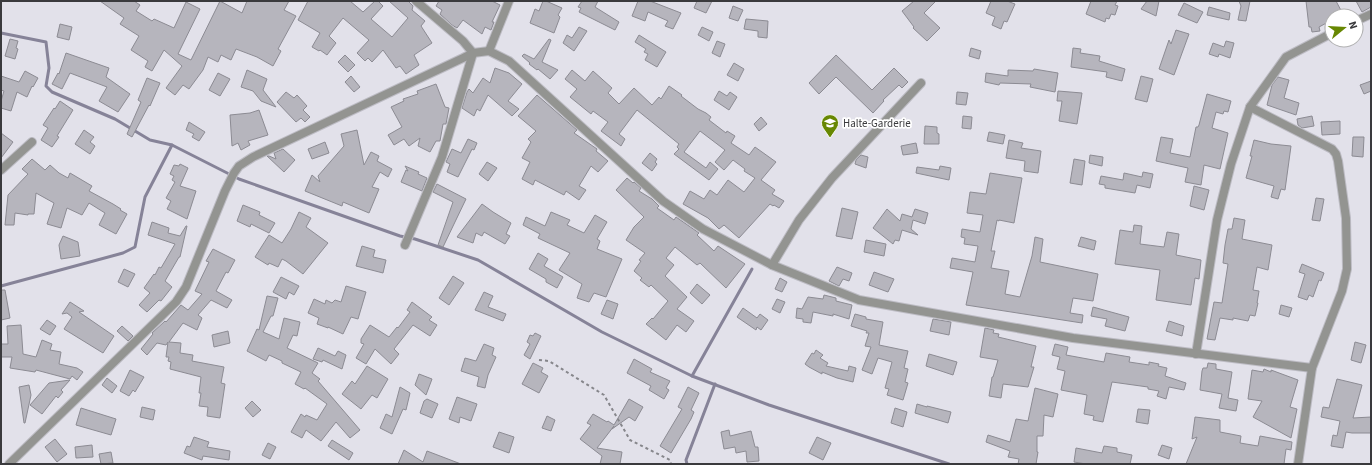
<svg xmlns="http://www.w3.org/2000/svg" width="1372" height="465" font-family="'Source Sans 3',sans-serif">
<style>
.lines{fill:none;stroke-linecap:round;stroke-linejoin:round}
.stream{stroke:#868398;stroke-width:3}
.building{fill:#b6b5bd;stroke:#8c8b93}
.street-casing{stroke:#bdbcc4;stroke-width:10}
.path{stroke:#86868b;stroke-width:2;stroke-dasharray:3 3;stroke-linecap:butt}
.street{stroke:#939491;stroke-width:8}
.labels{text-anchor:middle;dominant-baseline:central;stroke-width:3.5;stroke-linejoin:round;paint-order:stroke}
.poi-label{font-size:11px;fill:#3a3a3d;stroke:#fff;text-anchor:start}
</style>
<rect width="100%" height="100%" fill="#e2e1ea"/>
<g class="lines">
<g class="stream">
<path d="M1,33L46,42L49,68L46,86L52,92L115,119L150,140L172,145"/>
<path d="M1,286L123,253L135,247L145,197L172,145L239,179L400,236L415,239L478,260L602,332L692,376L769,405L949,464"/>
<path d="M692,376L752,269"/>
<path d="M687,464L686,460L715,384"/>
</g>
</g>
<g class="building">
<path d="M100,1H134L140,5L136,11L152,21L154,19L174,28L186,2L200,9L178,54L191,60L220,1L242,13L247,1H289L284,10L296,16L278,49L281,51L273,66L257,57L236,49L231,60L221,55L218,62L208,57L203,70L189,89L183,85L175,95L166,88L182,66L164,50L152,71L145,67L148,61L131,50L139,36L120,24L124,18Z"/>
<path d="M308,1H350L363,12L375,1H378L383,6L371,19L392,37L408,18L389,1H408L413,6L412,10L425,21L421,26L432,43L414,55L419,65L406,74L400,66L396,68L383,50L372,62L368,58L365,61L357,53L369,40L343,18L329,36L336,43L327,55L320,50L319,51L312,47L320,33L298,20Z"/>
<path d="M439,1H492L500,5L492,22H494L491,30L485,27L482,34L463,20L457,28L452,25L440,14L442,10L436,6Z"/>
<path d="M543,1H546L562,8L558,15L560,17L554,33L530,23L535,9L539,11Z"/>
<path d="M582,1H598L595,7L619,22L615,30L579,12L581,8L578,7Z"/>
<path d="M638,1H650L681,13L673,29L665,26L668,21L648,12L645,21L632,16Z"/>
<path d="M697,1H712L706,13L694,8Z"/>
<path d="M914,1H936L924,13L940,28L927,41L913,28L914,27L902,11Z"/>
<path d="M991,1H1007L1015,4L1007,22L1004,21L1001,29L992,25L995,17L986,13Z"/>
<path d="M1091,1H1117L1115,5L1118,6L1115,15L1111,14L1109,19L1106,18L1105,22L1086,14Z"/>
<path d="M1147,1H1159L1156,16L1141,9Z"/>
<path d="M1239,1H1250L1246,21L1238,20L1241,6Z"/>
<path d="M1306,1H1336L1344,16H1332V20L1319,27L1320,31L1312,32L1311,27H1309Z"/>
<path d="M1356,1H1371V7L1362,12Z"/>
<path d="M1184,3L1203,12L1197,23L1178,15Z"/>
<path d="M733,6L743,10L738,21L729,18Z"/>
<path d="M1209,7L1230,13L1229,20L1207,15Z"/>
<path d="M746,19L768,21L767,38L758,37V31L744,29Z"/>
<path d="M60,24L72,27L69,40L57,37Z"/>
<path d="M579,27L587,31L574,51L563,43L567,35L572,38Z"/>
<path d="M702,27L713,32L709,41L698,35Z"/>
<path d="M1176,30L1189,34L1174,75L1159,69L1169,40L1171,44Z"/>
<path d="M639,35L666,52L657,67L645,60L648,54L644,52L646,49L635,42Z"/>
<path d="M10,39L18,41L16,48L18,49L15,59L5,56Z"/>
<path d="M549,39L551,40L542,62L558,70L550,79L538,69L537,70L529,64L530,63L522,56L524,54L534,59Z"/>
<path d="M717,41L725,44L720,57L712,53Z"/>
<path d="M1226,41L1234,43L1230,58L1219,54L1218,57L1209,54L1213,43L1224,47Z"/>
<path d="M971,48L981,51L979,59L969,56Z"/>
<path d="M1073,48L1081,49L1080,53L1100,56L1099,61L1125,69L1122,81L1106,77L1107,72L1071,67Z"/>
<path d="M66,53L109,68L106,77L130,94L118,112L99,101L107,87L70,73L62,89L52,84L58,73L59,74Z"/>
<path d="M345,55L355,65L348,72L338,62Z"/>
<path d="M836,55L872,90L894,68L908,82L902,88L899,85L883,100L884,101L873,113L836,77L819,94L809,83Z"/>
<path d="M734,63L744,69L738,81L727,75Z"/>
<path d="M495,68L509,73L522,84L508,101L519,109L512,116L488,95L480,111L477,109L474,116L462,108L467,92L469,89L473,93L483,78L490,83Z"/>
<path d="M1034,69L1058,73L1055,92L1030,87L1031,84L1000,83L999,85L985,82L986,73L1008,76V70L1033,71Z"/>
<path d="M247,70L267,79L263,90L276,107L261,101L253,91L241,87Z"/>
<path d="M572,70L585,81L593,71L612,88L608,93L619,104L634,88L652,105L659,97L661,99L669,86L682,95L681,96L698,109L706,113L711,117L709,120L726,133L727,131L735,136L731,143L749,155L755,147L776,162L761,180L775,190L772,194L784,201L779,208L774,205L773,206L770,204L739,238L724,225L719,229L708,218L683,204L690,191L704,199L710,190L717,195L728,180L744,192L755,178L744,171L745,169L733,160L724,170L715,162L725,150L700,131L684,152L706,168L710,162L718,169L709,180L674,154L679,149L677,147L679,144L637,110L619,134L625,139L621,146L601,131L608,122L593,111L591,114L570,97L577,89L565,79Z"/>
<path d="M25,71L38,78L33,87L32,86L27,97L17,92L11,111L1,108V101L4,91L1,90V76L19,82Z"/>
<path d="M218,73L230,79L220,96L209,90Z"/>
<path d="M351,76L360,87L354,92L345,82Z"/>
<path d="M1141,76L1153,79L1147,102L1135,99Z"/>
<path d="M1278,77L1289,80L1284,98L1299,103L1296,115L1267,105L1272,85Z"/>
<path d="M147,78L160,83L150,106L149,105L132,137L127,134L141,102L138,100Z"/>
<path d="M1371,81V91L1364,94L1360,85Z"/>
<path d="M436,84L445,107L449,108L446,124H443L440,141H436L430,152L418,146L420,138L409,146L404,139L394,145L388,135L402,127L391,107L404,101L403,99L418,94L417,91Z"/>
<path d="M719,91L727,96L730,92L737,97L729,110L714,100Z"/>
<path d="M1058,91L1082,93L1077,124L1059,121L1062,101H1057Z"/>
<path d="M286,92L294,98L297,95L307,106L303,110L310,117L305,122L301,118L296,122L277,102Z"/>
<path d="M957,92L968,93L966,105L956,104Z"/>
<path d="M1207,94L1231,101L1228,112L1224,111L1223,114L1216,112L1212,128L1228,133L1220,169L1204,165L1201,185L1185,182L1188,168L1156,161L1161,137L1173,139L1170,153L1190,157L1196,127H1198L1199,125Z"/>
<path d="M537,95L577,130L574,133L597,149L596,151L608,161L598,172L591,166L579,186L586,190L579,200L566,191L564,195L535,180L533,185L522,179L530,162L522,158L531,142L528,139L536,131L518,116Z"/>
<path d="M60,101L73,110L57,136L59,137L52,147L41,140L48,128L43,125L54,108L55,109Z"/>
<path d="M259,110L268,135L248,141L250,145L241,150L238,143L232,146L230,115L250,113Z"/>
<path d="M963,116L972,117L971,129L962,128Z"/>
<path d="M1312,116L1314,126L1302,128L1298,125L1297,119Z"/>
<path d="M761,117L767,124L759,131L754,124Z"/>
<path d="M1340,121V134L1322,135L1321,122Z"/>
<path d="M189,122L205,132L199,141L192,137L194,134L186,130Z"/>
<path d="M925,126L937,127V133L939,134V144H924Z"/>
<path d="M84,130L94,137L90,142L95,146L90,154L75,144Z"/>
<path d="M357,130L364,165L371,152L379,156L377,161L392,169L388,177L380,172L372,187L379,189L369,213L343,202L342,206L305,191L312,175L320,182L318,176L344,146L341,134Z"/>
<path d="M989,132L1005,135L1003,144L987,141Z"/>
<path d="M1,133L13,142L1,158Z"/>
<path d="M1353,137H1364L1363,157L1352,156Z"/>
<path d="M468,139L477,143L474,150L472,149L458,177L447,172L450,164L446,162L452,149L461,153Z"/>
<path d="M1009,140L1023,143L1021,148L1041,151L1038,173L1024,171L1025,161L1006,158Z"/>
<path d="M1254,140L1271,144L1291,146L1285,190L1281,189L1278,199L1271,197L1274,186L1246,178L1252,156H1250Z"/>
<path d="M325,142L329,153L312,159L308,149Z"/>
<path d="M916,143L918,153L903,155L901,146Z"/>
<path d="M283,149L295,160L284,172L267,156H269L276,159L274,153Z"/>
<path d="M650,153L657,159L655,162L657,164L652,171L642,163Z"/>
<path d="M861,155L868,157L866,168L855,164L856,160Z"/>
<path d="M1090,155L1103,157L1102,166L1089,163Z"/>
<path d="M32,159L45,170L50,165L59,173L68,178L70,173L92,186L89,191L113,204L121,209L120,210L127,214L116,234L99,225L105,213L89,203L82,215L67,208L61,228L47,224L54,203L36,193L34,214H28V215L15,213L14,225H5L8,195L28,174L22,169Z"/>
<path d="M1074,159L1085,161L1082,185L1070,183Z"/>
<path d="M487,162L497,168L488,181L479,174Z"/>
<path d="M180,164L188,168L180,186L196,191L187,219L167,209L171,201L166,198L175,182L172,180L174,176L170,174L174,165L179,166Z"/>
<path d="M405,166L419,172L418,174L427,178L422,191L401,182L406,170L408,171Z"/>
<path d="M940,166L951,168L949,180L916,173L917,167L939,170Z"/>
<path d="M1143,172L1153,174L1150,188L1137,185L1135,193L1105,188V185L1099,184L1101,176L1123,180L1124,173L1142,177Z"/>
<path d="M990,173L1022,178L1014,223L999,220V221L997,220L991,251H995L991,268L1009,271L1005,294L1020,297L1032,256L1035,237L1043,239L1040,262L1098,274L1093,301L1073,298L1070,313L1083,315L1082,323L966,305L973,272L950,268L952,258L975,262L978,246L964,244L965,238L961,237L962,229L980,232L983,215L967,213L970,192L986,194Z"/>
<path d="M627,178L633,183L634,182L641,188L639,191L652,199L659,206L657,208L674,220L676,217L699,233L697,235L714,251L718,246L745,264L726,288L700,263L697,265L675,247L666,258L674,265L665,276L687,297L677,309L694,321L686,332L677,325L666,340L646,324L652,318L653,319L668,301L651,285L649,287L640,280L642,278L634,271L641,261L639,260L645,253L626,240L634,227L644,217L616,190Z"/>
<path d="M437,184L466,199L443,247L438,245L453,202L433,192Z"/>
<path d="M1194,186L1209,190L1204,210L1190,206Z"/>
<path d="M1316,198L1324,199L1320,221L1312,220Z"/>
<path d="M482,204L493,212L511,223L506,234L510,236L505,244L484,232L482,236L476,233L473,243L457,237Z"/>
<path d="M243,205L260,212L259,215L275,223L269,233L251,224L250,227L237,221Z"/>
<path d="M842,208L858,212L852,239L836,236Z"/>
<path d="M887,209L900,221L902,214L912,217L915,209L928,213L925,224L913,220L911,229L918,235L902,230L899,241L895,240L893,244L873,228Z"/>
<path d="M299,212L311,218L306,227L328,243L303,274L286,261L282,259L278,267L269,263L268,265L255,257L269,235L282,243L291,229Z"/>
<path d="M551,212L570,220L567,225L584,233L595,215L607,222L597,239L600,241L597,249L622,259L606,297L594,293L589,302L577,298L582,284L559,270L570,253L538,238L540,234L523,225L526,217L545,226Z"/>
<path d="M1234,218L1245,220L1242,239L1272,245L1268,270L1257,267L1253,290L1259,291L1257,303H1258L1255,316L1250,315L1248,321L1233,318V320L1220,318L1215,340L1207,339L1214,302L1222,303L1228,264L1223,263L1225,245L1228,229H1232Z"/>
<path d="M152,222L169,228L168,233L180,236L186,226H187L180,257H179L165,281L172,287L161,301L159,300L147,312L139,305L150,293L144,288L154,274L155,275L159,267L161,268L175,244L148,235Z"/>
<path d="M1134,225L1142,226L1140,244L1164,247L1167,232L1179,234L1176,255L1201,260L1199,279L1195,278L1191,305L1156,300L1160,270L1115,264L1120,230L1133,232Z"/>
<path d="M63,236L78,242L80,256L61,259L59,245Z"/>
<path d="M1081,237L1096,241L1094,250L1078,246Z"/>
<path d="M866,240L886,244L884,256L864,252Z"/>
<path d="M362,246L375,250L373,257L386,260L383,273L356,266Z"/>
<path d="M213,249L235,260L228,273L226,272L216,291L232,300L227,308L211,300L198,315L202,318L197,330L183,323L169,342L181,343L180,353L193,355L192,361L224,367L221,383L225,384L220,418L207,416L208,407L199,406L201,393H199L201,377L170,369L171,362L168,361L169,357H166L168,342L166,345L157,343L147,355L141,349L153,334L152,333L165,321L166,322L181,305L188,310L202,294L195,291L209,262L206,261Z"/>
<path d="M538,253L548,259L544,266L563,277L557,288L546,282V279L529,269Z"/>
<path d="M1302,264L1324,273L1321,281L1319,280L1313,297L1309,295L1307,300L1298,297L1305,274L1299,272Z"/>
<path d="M837,267L852,273L849,281L843,279L839,286L829,281Z"/>
<path d="M124,269L135,274L128,287L118,282Z"/>
<path d="M874,272L894,279L888,292L869,285Z"/>
<path d="M453,276L464,283L449,305L439,298Z"/>
<path d="M281,277L299,286L294,295L289,292L286,299L273,292Z"/>
<path d="M780,278L787,282L782,292L775,289Z"/>
<path d="M697,284L710,295L702,304L690,293Z"/>
<path d="M346,286L366,292L358,319L351,317L343,334L328,327V328L317,324L319,318L308,313L314,299L325,304L326,300L332,303L335,300L341,302Z"/>
<path d="M1,290H5L10,318L1,320Z"/>
<path d="M484,292L493,296L488,307L506,314L503,321L475,310Z"/>
<path d="M824,295L836,298V301L852,305L849,319L833,314V316L813,312L811,323L803,322V319L796,318L797,308L802,309L808,297L823,299Z"/>
<path d="M267,296L278,298L273,316H271L263,332L279,339L284,318L300,322L297,336L293,335L287,348L318,363L312,373L320,379L318,381L360,430L350,438L336,422L321,441L306,430L302,438L291,432L301,414L305,417L306,415L317,420L327,404L305,388L304,389L295,384L301,372L282,363V361L269,355L266,361L247,351L257,329L259,330Z"/>
<path d="M777,299L785,302L780,313L772,309Z"/>
<path d="M607,300L618,304L613,319L601,314Z"/>
<path d="M70,302L84,311L79,312L114,336L103,353L64,329L72,317L67,313L62,314Z"/>
<path d="M412,302L432,317L429,320L437,325L430,336L413,325L394,349L399,354L391,364L375,349L366,364L356,358L364,344L361,343V339L370,325L389,337L397,327L398,328L410,312L407,310Z"/>
<path d="M1281,305L1292,308L1289,317L1279,314Z"/>
<path d="M1093,307L1129,317L1125,331L1105,326L1107,319L1091,316Z"/>
<path d="M743,308L757,318L760,314L768,320L761,330L757,327L756,330L737,317Z"/>
<path d="M855,314L866,317V319L883,322L879,345L908,351L904,368L908,369L905,382L908,383L903,400L887,395L889,389L885,388L892,362L878,358L872,374L862,370L871,347L865,346L869,333H866L867,331L851,326Z"/>
<path d="M933,319L951,322L949,335L930,331Z"/>
<path d="M47,320L56,326L50,335L40,329Z"/>
<path d="M1169,321L1184,326L1182,336L1166,331Z"/>
<path d="M21,325L23,354L36,357L42,340L52,344L50,350L61,352L59,364L77,368L83,372L77,380L72,376L70,379L36,370L35,372L10,368L12,357H1V344H8L7,326Z"/>
<path d="M122,326L133,336L128,341L117,331Z"/>
<path d="M985,328L994,330L993,333L999,334L998,337L1036,346L1031,367H1034L1028,387L1003,384L1001,398L989,396L992,377H993L998,360L980,357Z"/>
<path d="M228,331L230,343L214,347L212,335Z"/>
<path d="M535,333L541,336L530,359L524,355L530,344L527,342L530,335L533,336Z"/>
<path d="M1355,342L1366,345L1361,363L1351,360Z"/>
<path d="M484,344L494,348L492,355L496,357L488,375L485,388L477,386L479,377L461,371L465,358L476,361Z"/>
<path d="M1055,344L1068,347L1066,355L1104,362L1106,353L1130,357L1129,362L1149,365V362L1159,364L1158,366L1167,368L1165,376L1186,383L1184,390L1169,387L1166,399L1157,396L1159,391L1148,389V387L1112,382L1103,422L1093,420L1094,416L1084,414L1087,395L1061,390L1065,371L1057,369L1060,357L1052,355Z"/>
<path d="M318,348L335,356L338,351L346,355L342,369L323,360L322,362L313,359Z"/>
<path d="M816,350L823,355L820,358L828,363L826,366L848,371L849,366L856,368L853,382L837,378L822,372V374L809,367L805,364L812,353L814,354Z"/>
<path d="M929,354L957,362L953,375L926,366Z"/>
<path d="M634,359L652,369L650,372L670,381L666,388L669,390L664,399L649,390L651,386L627,373Z"/>
<path d="M533,363L543,368L541,372L548,376L539,393L522,384Z"/>
<path d="M1208,363L1216,364V369L1232,372L1228,398L1238,400L1236,411L1219,408L1222,394L1200,390L1202,371L1203,368H1207Z"/>
<path d="M367,366L388,379L377,398L372,395L361,409L342,394L352,381L355,384Z"/>
<path d="M1264,369L1271,372V370L1298,380L1290,407L1297,409L1291,438L1253,417L1262,401L1248,399L1252,370L1263,372Z"/>
<path d="M130,370L144,377L135,392L133,390L129,396L120,391Z"/>
<path d="M419,374L432,379L426,395L415,385Z"/>
<path d="M107,378L117,386L112,393L102,385Z"/>
<path d="M1337,379L1362,385L1353,418L1371,417V433H1352L1346,432L1343,448L1331,446L1333,435L1337,436L1340,421L1321,417L1323,407L1329,408Z"/>
<path d="M70,380L61,390L63,392L58,398L56,396L42,414L30,405L49,383Z"/>
<path d="M29,385L31,395L25,423H24L19,387Z"/>
<path d="M400,387L410,393L406,410L403,409L392,434L380,428L386,414L392,417Z"/>
<path d="M688,387L699,393L691,410L694,412L691,419L671,453L660,446L682,409L678,407Z"/>
<path d="M1035,388L1058,394L1053,417L1044,415L1043,436H1037V452H1038L1036,464H1018L1019,459L1008,457L1010,451L986,442L988,435L1010,442L1016,419L1028,421Z"/>
<path d="M457,397L477,404L471,421L460,417L459,423L449,419Z"/>
<path d="M427,399L438,404L432,418L420,413L424,401Z"/>
<path d="M629,399L643,407L635,421L629,417L612,429L614,426L597,448L622,452L620,464H600L602,456L580,439L591,425L587,423L593,414L607,422L608,421L614,425Z"/>
<path d="M252,401L261,410L253,417L245,408Z"/>
<path d="M917,404L927,407V406L951,412L948,423L915,413Z"/>
<path d="M142,407L155,410L153,420L140,417Z"/>
<path d="M81,408L116,419L111,435L76,425Z"/>
<path d="M895,408L907,412L903,427L891,423Z"/>
<path d="M1138,409L1150,410L1148,424L1136,422Z"/>
<path d="M547,416L555,420L551,431L542,428Z"/>
<path d="M1195,417L1220,420V432L1241,436L1240,443L1258,446L1260,436L1292,442L1291,450L1286,449L1284,464H1186L1197,437L1192,439Z"/>
<path d="M729,430L730,436L751,431L755,447H758L759,461L747,462L746,451L736,453L735,447L724,449L721,432Z"/>
<path d="M499,432L514,437L509,453L493,447Z"/>
<path d="M194,437L209,442L207,447L230,451L229,460L203,456L202,460L184,453L187,446L190,447Z"/>
<path d="M817,437L831,443L823,460L809,453Z"/>
<path d="M55,439L67,454L57,462L45,447Z"/>
<path d="M332,440L353,453L349,460L328,446Z"/>
<path d="M268,443L276,447L270,459L262,455Z"/>
<path d="M92,445L93,457L76,458L75,447Z"/>
<path d="M1162,445L1172,448L1169,459L1158,455Z"/>
<path d="M1104,446L1117,448V452L1132,455L1130,464H1086L1074,462L1076,448L1102,453Z"/>
<path d="M404,450L423,462L427,451L461,464H398Z"/>
<path d="M111,452L113,463L101,464L99,454Z"/>
</g>
<g class="lines">
<g class="street-casing">
<g id="street">
<path d="M1356,21L1371,14"/>
<path d="M489,51L509,1"/>
<path d="M1250,107L1332,149L1336,154L1338,161L1346,218L1347,269L1342,291L1312,368"/>
<path d="M1,170L32,142"/>
<path d="M405,245L442,157L473,53L463,41L416,1"/>
<path d="M772,265L799,220L832,178L921,83"/>
<path d="M1196,354L1217,220L1231,164L1250,107L1286,57L1332,33"/>
<path d="M9,464L176,302L186,287L225,191L234,173L239,166L253,157L463,58L473,53L489,51L509,61L663,201L703,229L772,265L859,300L1073,338L1312,368L1298,464"/>
</g>
</g>
<path class="path" d="M539,360L549,361L604,395L630,440L670,460L671,464"/>
<use href="#street" class="street"/>
</g>
<defs>
<g id="school-pin" transform="scale(0.9)"><path d="M0 17L-7.5 6A9.5 9.5 0 1 1 7.5 6Z" fill="#678702" stroke="#fff"/><path d="M0-5L7-2L0 1L-7-2ZM-4 1L0 2.5L4 1V4Q0 6-4 4Z" fill="#fff"/></g>
</defs>
<g fill-rule="evenodd">
<use href="#school-pin" x="830" y="123"/>
</g>
<g class="labels">
<g class="poi-label">
<text x="843" y="123">Halte-Garderie</text>
</g>
</g>
<rect width="1372" height="465" fill="none" stroke="#3a3a3d" stroke-width="4"/>
<g transform="translate(1344 28) rotate(72)"><circle r="19" fill="#ffffff" stroke="#b0b0b1"/>
<path d="M0-3L7 15L0 10L-7 15Z" fill="#678702"/>
<text y="-6" font-size="11" font-weight="bold" text-anchor="middle" fill="#3a3a3d">N</text>
</g>
</svg>
